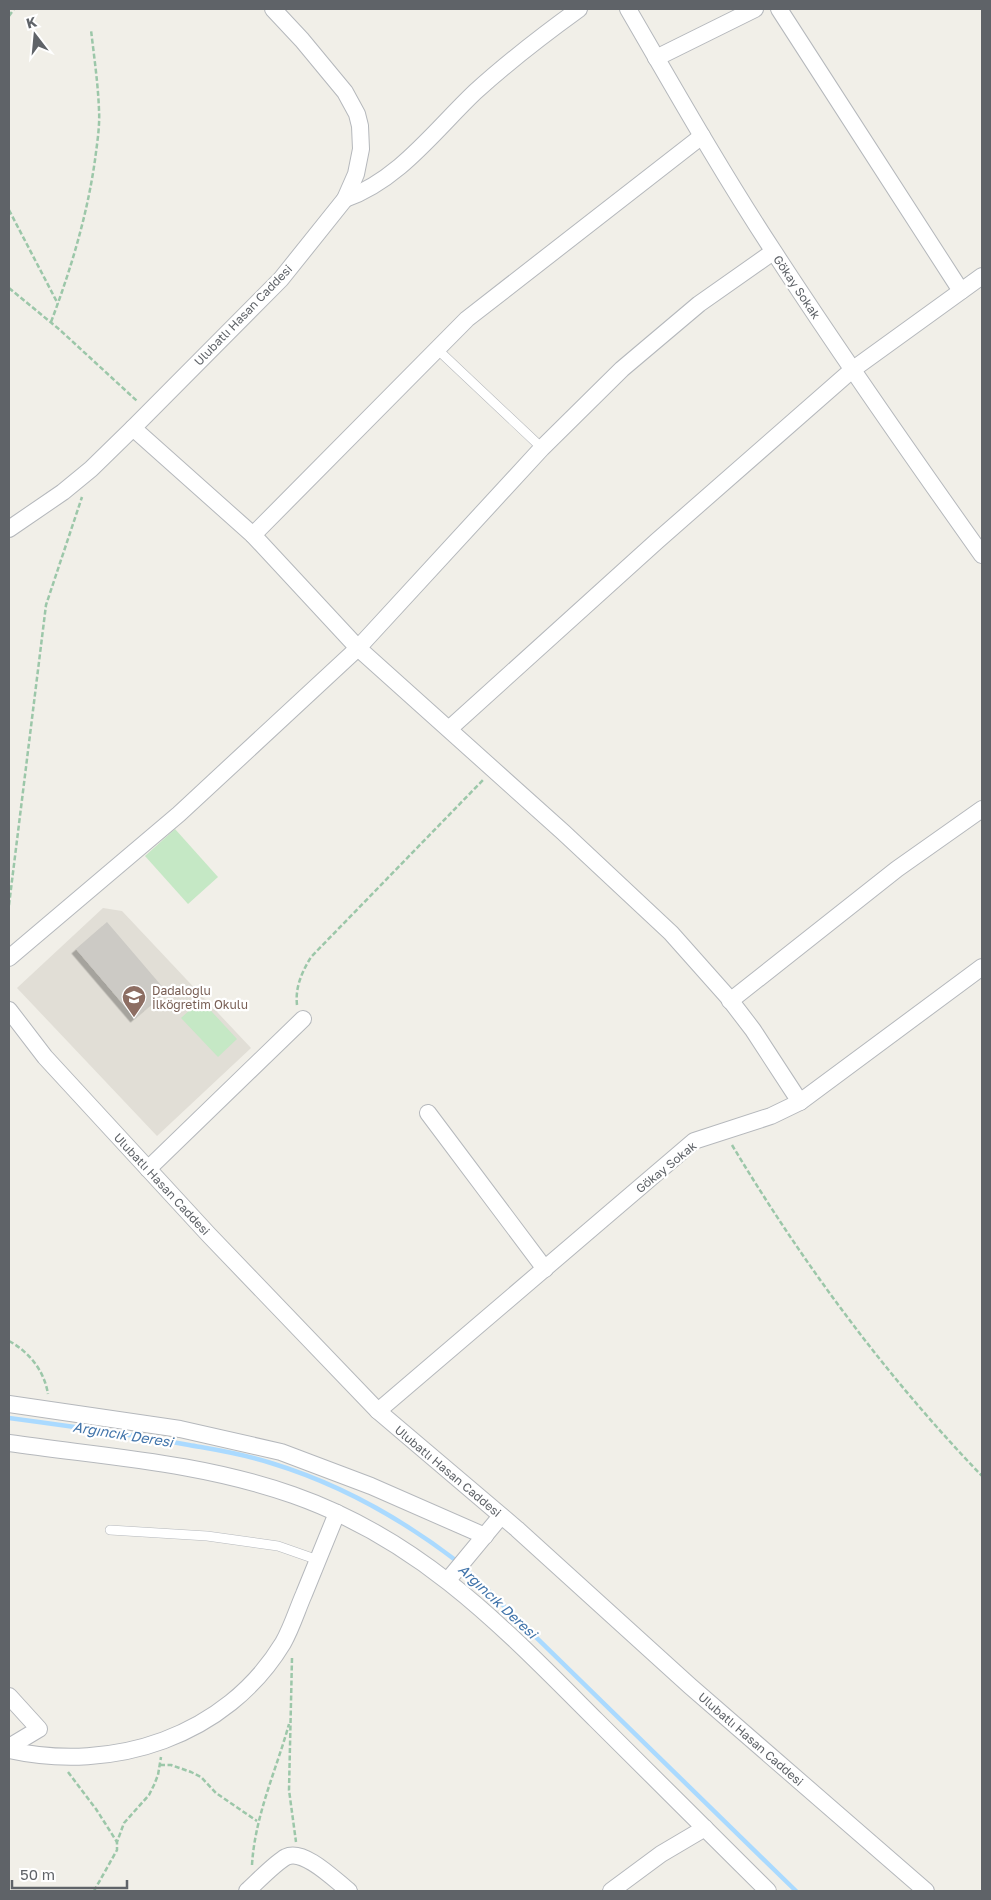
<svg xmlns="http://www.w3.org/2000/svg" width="991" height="1900" font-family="'Golos Text',sans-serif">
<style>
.education{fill:#e1ded6}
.green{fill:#c5e8c5}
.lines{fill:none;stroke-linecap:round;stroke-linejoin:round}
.stream{stroke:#aadaff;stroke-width:4.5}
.building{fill:#cccac5;filter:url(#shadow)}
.service-casing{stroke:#b5b8bc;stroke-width:10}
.minor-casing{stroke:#b5b8bc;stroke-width:18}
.path{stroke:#9cc7a9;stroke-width:2.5;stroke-dasharray:5 2.5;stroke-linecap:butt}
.service{stroke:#fff;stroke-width:9}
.minor{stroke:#fff;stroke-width:16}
.labels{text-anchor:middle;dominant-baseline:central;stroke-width:4.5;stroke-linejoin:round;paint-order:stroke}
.street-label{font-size:12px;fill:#5f6368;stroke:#fff}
.education-label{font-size:12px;fill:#785e54;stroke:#fff;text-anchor:start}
.water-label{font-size:14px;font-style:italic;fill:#4174aa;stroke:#fff}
</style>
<defs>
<filter id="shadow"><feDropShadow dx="-4.5" dy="4.5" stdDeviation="0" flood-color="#0004"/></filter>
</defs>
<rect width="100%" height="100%" fill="#f1efe8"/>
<path class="education" d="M103,908L122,911L251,1048L157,1136L17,988Z"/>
<g class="green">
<path d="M175,829L218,877L188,904L145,856Z"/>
<path d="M201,1000L237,1039L218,1057L181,1018Z"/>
</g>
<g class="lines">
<g class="stream">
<path d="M9,1418C69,1426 129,1434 189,1445C217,1450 244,1454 271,1463C340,1484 402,1519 458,1562"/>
<path d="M464,1567L796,1891"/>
</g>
</g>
<path class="building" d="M107,922L166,991L135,1018L76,949Z"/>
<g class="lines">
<g class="service-casing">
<g id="service">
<path d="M437,349L542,448"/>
<path d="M110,1530L207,1536L278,1546L318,1560"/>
</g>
</g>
<g class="minor-casing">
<g id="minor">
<path d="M628,9C675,90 722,173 774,252C841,355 911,455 982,555"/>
<path d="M779,9L961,291"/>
<path d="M656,58L755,9"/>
<path d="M345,199C399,180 435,130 475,92C508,62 543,35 579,9"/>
<path d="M133,428L253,535L358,648L563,832L671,933L727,996L753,1030L800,1102"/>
<path d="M9,529L63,492L91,469L133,428L281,279L345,199L356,174L361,149L360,126L357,114L345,92L302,40L273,9"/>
<path d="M253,535L467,319L702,136"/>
<path d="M449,729L657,541L852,370L982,276"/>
<path d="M9,958L179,814L358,648L542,448L622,369L699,304L773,252"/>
<path d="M730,1001L897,869L982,809"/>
<path d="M9,1010L45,1057L209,1235L378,1411L517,1529L690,1686L926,1891"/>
<path d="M428,1113L545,1269"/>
<path d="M148,1169L303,1019"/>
<path d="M9,1404L180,1429L281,1452L371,1486L485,1536"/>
<path d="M378,1411L694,1141L771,1116L800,1102L982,967"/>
<path d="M9,1443C106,1457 199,1462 293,1495C421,1540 502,1626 596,1720C653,1777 711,1834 768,1891"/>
<path d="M448,1580L501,1516"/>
<path d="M9,1696L39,1729L9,1747"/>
<path d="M9,1750C113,1773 226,1737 283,1643C292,1627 297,1610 304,1594C315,1567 326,1540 337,1513"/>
<path d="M247,1891C257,1882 275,1863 286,1857C304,1848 336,1881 349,1891"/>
<path d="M611,1891L661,1854L705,1828"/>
</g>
</g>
<g class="path">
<path d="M9,16L14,9"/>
<path d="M9,210L58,304"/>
<path d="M9,288L60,330L137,401"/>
<path d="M51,322C71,269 87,216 95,160C97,144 100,126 99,110C98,83 94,56 91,30"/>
<path d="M9,905L46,605L82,497"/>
<path d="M297,1005C295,987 302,972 311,957L483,780"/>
<path d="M732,1145C804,1265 886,1376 982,1476"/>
<path d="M9,1341C29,1352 44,1370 48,1394"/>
<path d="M292,1658L289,1790L296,1842"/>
<path d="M160,1765H171L191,1772L201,1777L216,1793L257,1821"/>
<path d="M68,1772L96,1809L117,1842"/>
<path d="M252,1865C255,1815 276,1771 289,1724"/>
<path d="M94,1891L117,1850V1842L124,1823L149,1795L154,1785L158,1775L161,1757"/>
</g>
<use href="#service" class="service"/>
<use href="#minor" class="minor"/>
</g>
<defs>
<g id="school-pin" transform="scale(1.25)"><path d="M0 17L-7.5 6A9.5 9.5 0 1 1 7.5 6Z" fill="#8d6e63" stroke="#fff"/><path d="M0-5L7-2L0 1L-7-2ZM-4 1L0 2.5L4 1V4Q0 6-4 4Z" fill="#fff"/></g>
</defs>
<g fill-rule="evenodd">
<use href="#school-pin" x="134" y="997"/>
</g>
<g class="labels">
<g class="street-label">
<text transform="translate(797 287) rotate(56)">Gökay Sokak</text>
<text transform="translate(243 315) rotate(-46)">Ulubatlı Hasan Caddesi</text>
<text transform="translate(666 1167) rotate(-39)">Gökay Sokak</text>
<text transform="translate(162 1184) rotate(47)">Ulubatlı Hasan Caddesi</text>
<text transform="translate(448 1471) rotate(40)">Ulubatlı Hasan Caddesi</text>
<text transform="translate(751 1739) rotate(41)">Ulubatlı Hasan Caddesi</text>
</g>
<g class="education-label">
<text x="152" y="990">Dadaloğlu<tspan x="152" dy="14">İlköğretim Okulu</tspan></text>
</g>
<g class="water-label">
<text transform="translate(123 1434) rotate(9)">Argıncık Deresi</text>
<text transform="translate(498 1601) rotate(43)">Argıncık Deresi</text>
</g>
</g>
<rect width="991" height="1900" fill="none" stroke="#5f6368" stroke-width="20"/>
<g transform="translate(35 35) rotate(344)" stroke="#ffffff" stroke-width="4" paint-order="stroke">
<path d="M0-4L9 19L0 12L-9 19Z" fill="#5f6368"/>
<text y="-8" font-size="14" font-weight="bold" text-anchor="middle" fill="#5f6368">K</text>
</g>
<path d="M12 1880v8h115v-8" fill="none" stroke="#5f6368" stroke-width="2.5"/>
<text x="20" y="1880" font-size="15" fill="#5f6368" stroke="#ffffff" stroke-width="4" paint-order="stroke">50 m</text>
</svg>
